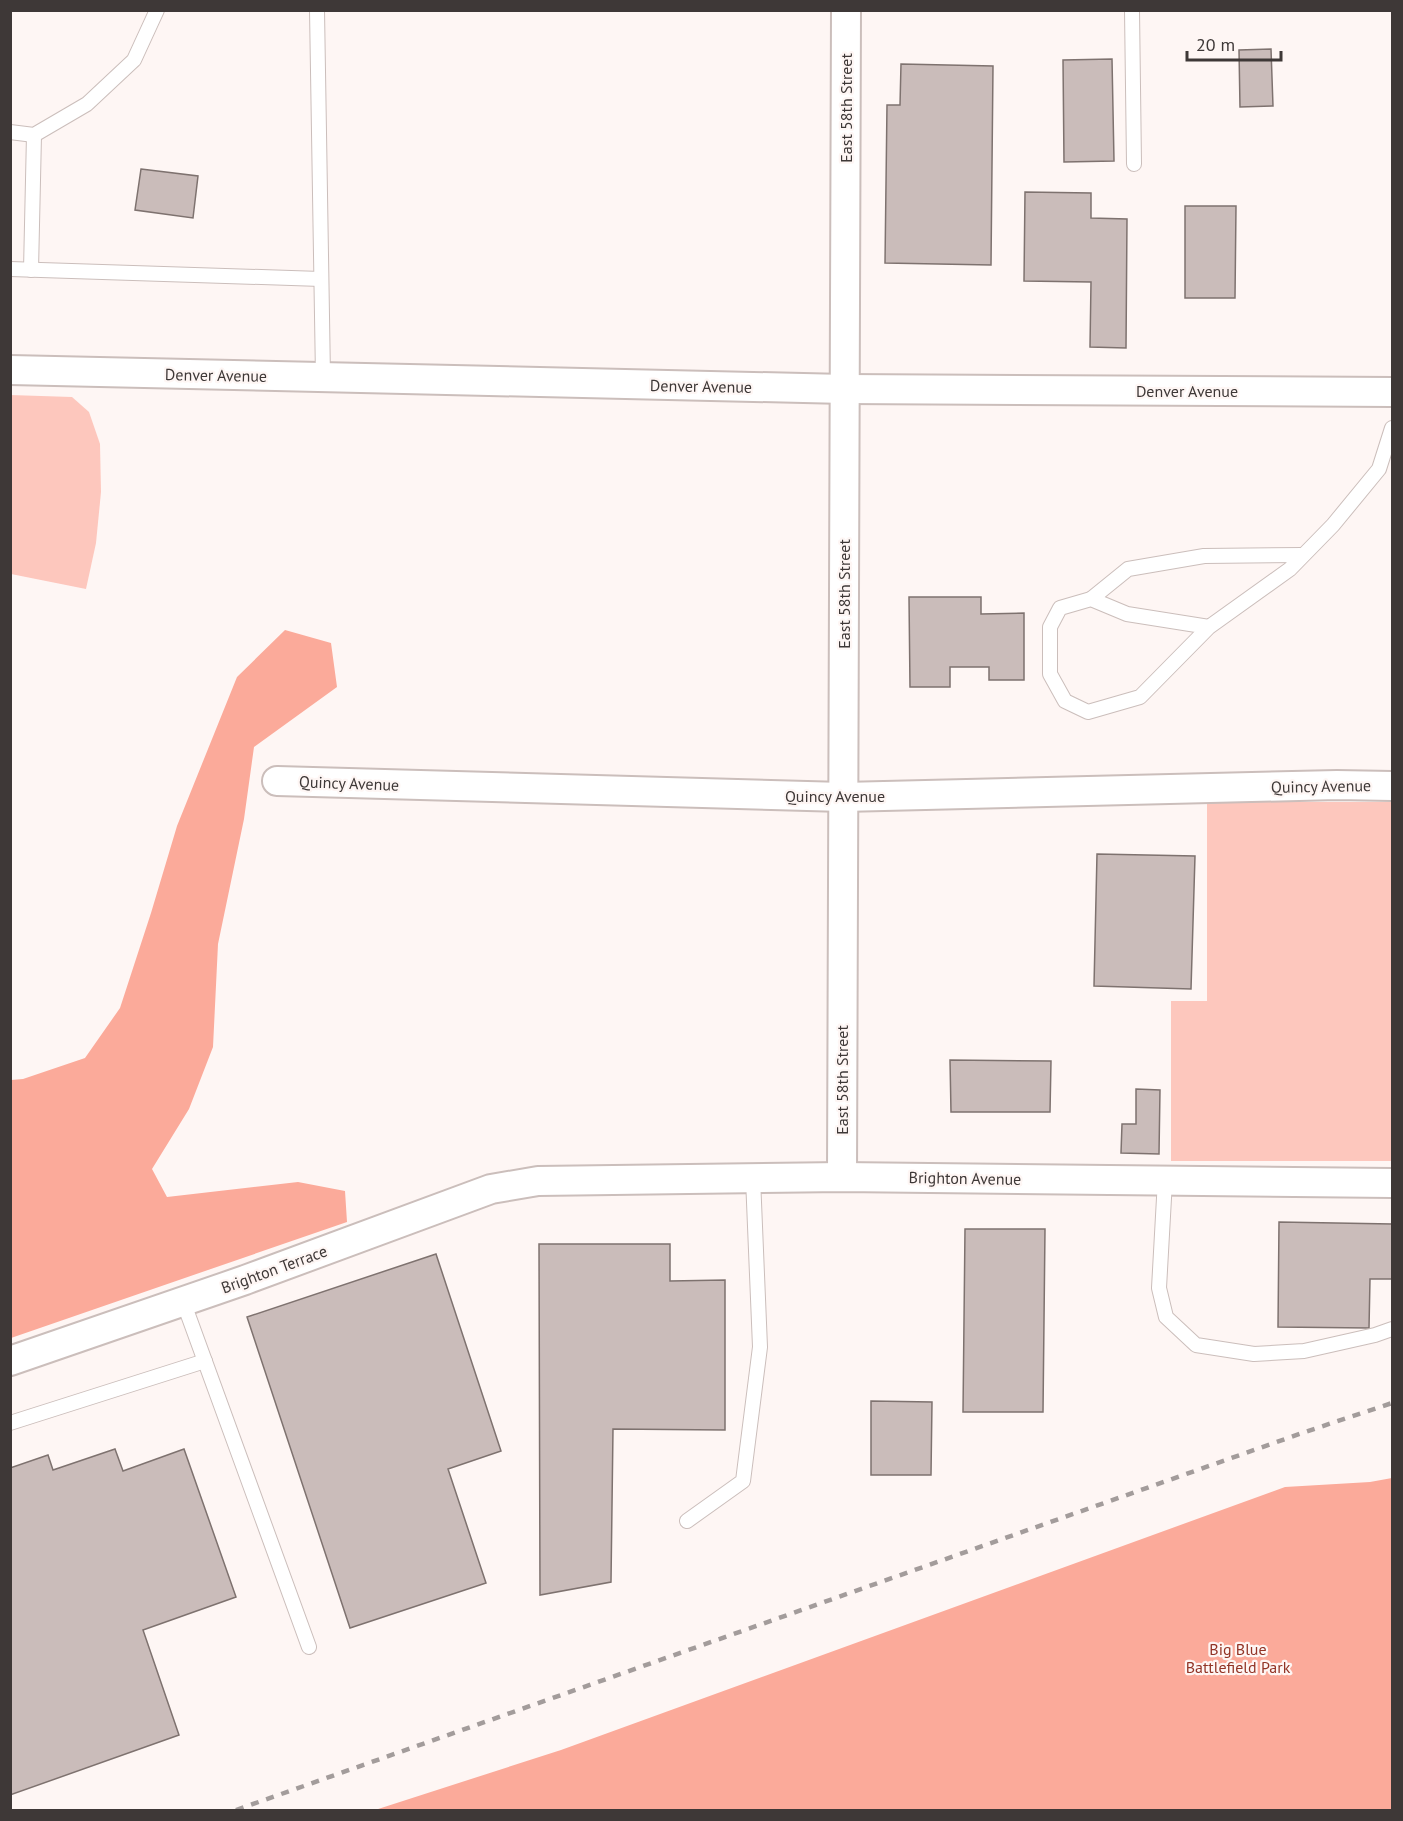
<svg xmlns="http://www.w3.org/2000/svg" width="1403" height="1821" font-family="'PT Sans',sans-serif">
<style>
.green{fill:#fdc7bd}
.forest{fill:#fbaa9a}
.building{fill:#cabcba;stroke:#7e726f;stroke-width:1.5}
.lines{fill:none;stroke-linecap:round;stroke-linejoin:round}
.service-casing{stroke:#cbbebb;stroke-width:16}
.minor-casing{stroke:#cbbebb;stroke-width:32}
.service{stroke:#fff;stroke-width:14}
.minor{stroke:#fff;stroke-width:28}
.rail{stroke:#a39c9b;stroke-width:4.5;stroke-dasharray:8 8;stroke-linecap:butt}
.labels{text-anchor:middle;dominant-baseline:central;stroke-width:4.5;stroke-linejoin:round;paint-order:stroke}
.street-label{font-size:16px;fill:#3e3837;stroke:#fef6f4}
.park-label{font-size:16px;fill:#923426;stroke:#fef6f4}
</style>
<rect width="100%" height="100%" fill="#fef6f4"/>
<g class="green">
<path d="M10,395L72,397L89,412L100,444L101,492L96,543L86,589L11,574Z"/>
<path d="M1207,802H1392V1161H1171V1001H1207Z"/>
</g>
<g class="forest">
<path d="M285,630L331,643L337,687L254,747L244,819L218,944L213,1047L189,1109L152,1169L167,1197L298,1182L345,1191L347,1222L11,1338V1080L23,1079L85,1058L120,1008L151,913L177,826L237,677Z"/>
<path d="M1392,1478V1810H375L561,1750L1285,1487L1370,1482Z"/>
</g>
<g class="building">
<path d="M1271,49L1273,106L1240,107L1239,50Z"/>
<path d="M1112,59L1114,161L1064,162L1063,60Z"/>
<path d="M901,64L993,66L991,265L885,263L887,105H900Z"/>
<path d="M141,169L198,176L193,218L135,210Z"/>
<path d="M1025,192L1091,193V218L1127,219L1126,348L1090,347L1091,282L1024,281Z"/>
<path d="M1185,206H1236L1235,298H1185Z"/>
<path d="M909,597H981V614L1024,613V680H989V667H950V687H910Z"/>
<path d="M1097,854L1195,856L1191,989L1094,986Z"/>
<path d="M950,1060L1051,1061L1050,1112H951Z"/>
<path d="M1136,1089L1160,1090L1159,1154L1121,1153L1122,1124H1136Z"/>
<path d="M1279,1222L1392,1224V1279H1370L1369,1328L1278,1327Z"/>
<path d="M965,1229H1045L1043,1412H963Z"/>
<path d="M539,1244H670V1281L725,1280V1430L613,1429L611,1582L540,1595Z"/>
<path d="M436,1254L501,1451L448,1469L486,1583L350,1628L247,1317Z"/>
<path d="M871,1401L932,1402L931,1475H871Z"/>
<path d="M115,1449L123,1471L184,1449L236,1597L143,1630L179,1735L10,1795V1468L48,1455L53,1470Z"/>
</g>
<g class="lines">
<g class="service-casing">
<g id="service">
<path d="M317,10L323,377"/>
<path d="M1132,10L1134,164"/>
<path d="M10,132L34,135L87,104L134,60L157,10"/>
<path d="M10,269L321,279"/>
<path d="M31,270L34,135"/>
<path d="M1091,599L1128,569L1204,556L1303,555"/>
<path d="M1209,627L1127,614L1091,599L1060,608L1050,627V674L1065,701L1088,712L1140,697L1209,627L1290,569L1333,525L1379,469L1392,428"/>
<path d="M1165,1180L1159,1288L1166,1317L1196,1345L1254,1354L1304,1351L1375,1335L1392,1329"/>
<path d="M183,1301L309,1647"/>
<path d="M10,1423L205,1361"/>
<path d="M687,1521L743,1481L760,1347L753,1178"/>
</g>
</g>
<g class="minor-casing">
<g id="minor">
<path d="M10,370L845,389L1392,392"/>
<path d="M277,781L843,797L1337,785L1392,786"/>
<path d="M842,1177L846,10"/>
<path d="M10,1361L245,1280L491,1189L538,1181L842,1177L1392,1183"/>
</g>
</g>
<use href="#service" class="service"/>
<use href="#minor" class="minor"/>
<path class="rail" d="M236,1810L1305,1432L1392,1403"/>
</g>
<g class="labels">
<g class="street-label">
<text transform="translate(846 108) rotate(-90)">East 58th Street</text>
<text transform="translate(216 375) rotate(1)">Denver Avenue</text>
<text transform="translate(701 386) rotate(1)">Denver Avenue</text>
<text x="1187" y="391">Denver Avenue</text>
<text transform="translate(844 594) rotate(-90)">East 58th Street</text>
<text transform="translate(349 783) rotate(2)">Quincy Avenue</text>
<text transform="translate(1321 786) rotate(-1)">Quincy Avenue</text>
<text x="835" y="796">Quincy Avenue</text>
<text transform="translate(842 1080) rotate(-90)">East 58th Street</text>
<text transform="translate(965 1178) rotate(1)">Brighton Avenue</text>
<text transform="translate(274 1269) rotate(-20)">Brighton Terrace</text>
</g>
<g class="park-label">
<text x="1238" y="1649">Big Blue<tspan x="1238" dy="18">Battlefield Park</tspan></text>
</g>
</g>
<rect width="1403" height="1821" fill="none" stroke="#3e3837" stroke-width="24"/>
<path d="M1187 51v9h94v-9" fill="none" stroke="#3e3837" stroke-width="3"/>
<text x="1196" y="51" font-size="18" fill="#3e3837" stroke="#fef6f4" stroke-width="4.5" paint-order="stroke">20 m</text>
</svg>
